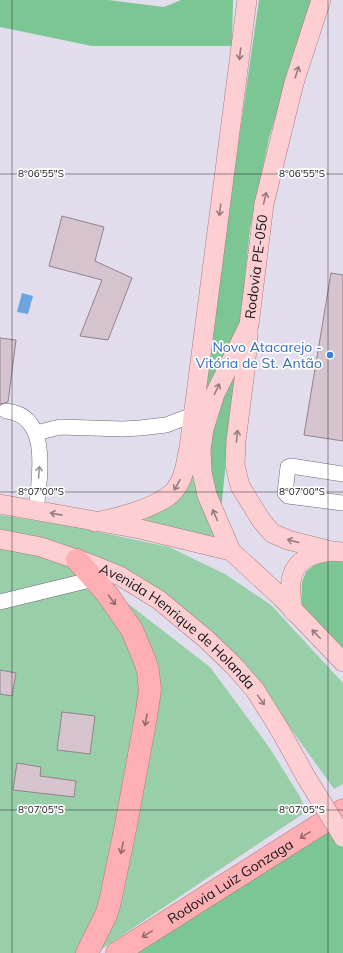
<svg xmlns="http://www.w3.org/2000/svg" width="343" height="953" font-family="Mulish,sans-serif">
<style>
.green{fill:#98cfa8}
.forest{fill:#7bc693}
.water{fill:#6da4df}
.building{fill:#d5c4ce;stroke:#92838c}
.lines{fill:none;stroke-linecap:round;stroke-linejoin:round}
.minor-casing{stroke:#6e6977;stroke-width:16}
.major-casing{stroke:#ad797e;stroke-width:20}
.highway-casing{stroke:#ad797e;stroke-width:23}
.minor{stroke:#fff;stroke-width:15}
.major{stroke:#fecfd2;stroke-width:19}
.highway{stroke:#feafb4;stroke-width:22}
.major-bridge-casing{stroke:#ad797e;stroke-width:20;stroke-linecap:butt}
.major-bridge{stroke:#fecfd2;stroke-width:19}
.oneway{stroke:#967c80}
.oneway2{stroke:#979698}
.oneway3{stroke:#966a6f}
.ticks{fill:none;stroke:#17161b;stroke-width:1;stroke-opacity:0.45}
.shop-dot{fill:#3f7fe0;stroke:#fff;stroke-width:1.5}
.labels{text-anchor:middle;dominant-baseline:central;stroke-width:3.5;stroke-linejoin:round;paint-order:stroke}
.street-label{font-size:14px;fill:#17161b;stroke:#fff}
.shop-label{font-size:14px;fill:#366cbe;stroke:#fff;text-anchor:end}
.ticks-label{font-size:10px;text-anchor:middle;fill:#17161b;stroke:#fff;stroke-width:3.5;stroke-linejoin:round;paint-order:stroke}
</style>
<rect width="100%" height="100%" fill="#e2dded"/>
<g class="green">
<path d="M192,465L226,542L130,521Z"/>
<path d="M0,515L71,526L169,547L225,574L271,605L343,683V784L334,789L245,665L167,594L88,553L14,534L0,532Z"/>
<path d="M0,548L77,560L95,579L150,690L87,953H0Z"/>
<path d="M122,599L210,667L269,747L299,795L307,811L99,951L156,677L148,640Z"/>
</g>
<g class="forest">
<path d="M0,0H108L164,7L181,0H233L232,46H92L0,27Z"/>
<path d="M259,0H311L269,138L250,229L219,529L203,507L196,490L192,465Z"/>
<path d="M343,559V652L301,611L302,582L306,572L319,561Z"/>
<path d="M323,823L343,845V953H128Z"/>
</g>
<path class="water" d="M22,293L33,296L28,314L17,312Z"/>
<g class="building">
<path d="M62,216L104,227L95,261L132,278L108,340L80,336L102,280L49,266Z"/>
<path d="M331,273L343,275V441L304,435Z"/>
<path d="M0,338L16,340L8,402L0,404Z"/>
<path d="M0,670L16,673L12,696L0,694Z"/>
<path d="M62,712L95,716L90,754L57,750Z"/>
<path d="M17,763L41,767L40,776L76,781L74,797L13,790Z"/>
</g>
<g class="lines">
<g class="minor-casing">
<g id="minor">
<path d="M6,411C52,415 39,480 36,511"/>
<path d="M36,433L60,427L123,429L140,428L166,425L193,415"/>
<path d="M343,474L291,466L288,467L285,493L288,496L343,503"/>
<path d="M0,602L94,579"/>
</g>
</g>
<g class="major-casing">
<g id="major">
<path d="M248,335L245,371L236,441L235,465L240,486L261,520L272,533L288,540L331,551L343,552"/>
<path d="M0,504L140,529L231,551L281,597L343,662"/>
<path d="M95,522C117,518 157,508 173,492C184,481 186,462 189,448L247,0"/>
<path id="s1" d="M0,539L41,547L93,565L120,576L159,600L206,639L234,666L255,690L280,730L306,777"/>
<path id="s2" d="M231,551L207,495L202,472L201,449L204,429L215,394L249,325L264,204L294,83L321,0"/>
<path d="M293,611C290,591 286,569 307,558C313,554 323,553 331,551"/>
</g>
</g>
<g class="highway-casing">
<g id="highway">
<path d="M77,560L108,595L132,630L145,661L148,671L150,690L146,717L126,825L110,902L106,915L87,953"/>
<path id="s3" d="M117,953L343,810"/>
</g>
</g>
<use href="#minor" class="minor"/>
<use href="#major" class="major"/>
<use href="#highway" class="highway"/>
<g class="major-bridge-casing">
<path id="major-bridge" d="M306,777L343,837"/>
</g>
<use href="#major-bridge" class="major-bridge"/>
</g>
<defs><path id="oneway-shaft" d="M-6 0H5M1.5-3L5.5 0L1.5 3" fill="none" stroke-width="1.6" stroke-linecap="round" stroke-linejoin="round"/></defs>
<g class="oneway">
<use href="#oneway-shaft" transform="translate(240 54) rotate(97)"/>
<use href="#oneway-shaft" transform="translate(297 72) rotate(-72)"/>
<use href="#oneway-shaft" transform="translate(265 198) rotate(-76)"/>
<use href="#oneway-shaft" transform="translate(220 210) rotate(97)"/>
<use href="#oneway-shaft" transform="translate(217 389) rotate(-65)"/>
<use href="#oneway-shaft" transform="translate(237 436) rotate(-84)"/>
<use href="#oneway-shaft" transform="translate(177 485) rotate(120)"/>
<use href="#oneway-shaft" transform="translate(56 514) rotate(-169)"/>
<use href="#oneway-shaft" transform="translate(215 515) rotate(-113)"/>
<use href="#oneway-shaft" transform="translate(293 541) rotate(-165)"/>
<use href="#oneway-shaft" transform="translate(316 634) rotate(-134)"/>
<use href="#oneway-shaft" transform="translate(261 700) rotate(55)"/>
</g>
<use class="oneway2" href="#oneway-shaft" transform="translate(39 472) rotate(-86)"/>
<g class="oneway3">
<use href="#oneway-shaft" transform="translate(112 600) rotate(54)"/>
<use href="#oneway-shaft" transform="translate(146 720) rotate(100)"/>
<use href="#oneway-shaft" transform="translate(305 835) rotate(148)"/>
<use href="#oneway-shaft" transform="translate(122 848) rotate(101)"/>
<use href="#oneway-shaft" transform="translate(147 934) rotate(148)"/>
</g>
<path class="ticks" d="M12,0V953M328,0V953M0,174H343M0,492H343M0,810H343"/>
<circle class="shop-dot" cx="330" cy="355" r="4"/>
<g class="labels">
<g class="street-label">
<text stroke="none"><textPath href="#s2" startOffset="300">Rodovia PE-050</textPath></text>
<text stroke="none"><textPath href="#s1" startOffset="202">Avenida Henrique de Holanda</textPath></text>
<text stroke="none"><textPath href="#s3" startOffset="134">Rodovia Luiz Gonzaga</textPath></text>
</g>
<g class="shop-label">
<text x="322" y="347">Novo Atacarejo -<tspan x="322" dy="16">Vitória de St. Antão</tspan></text>
</g>
</g>
<g class="ticks-label">
<text x="41" y="177">8°06'55"S</text>
<text x="302" y="177">8°06'55"S</text>
<text x="41" y="495">8°07'00"S</text>
<text x="302" y="495">8°07'00"S</text>
<text x="41" y="813">8°07'05"S</text>
<text x="302" y="813">8°07'05"S</text>
</g>
</svg>
